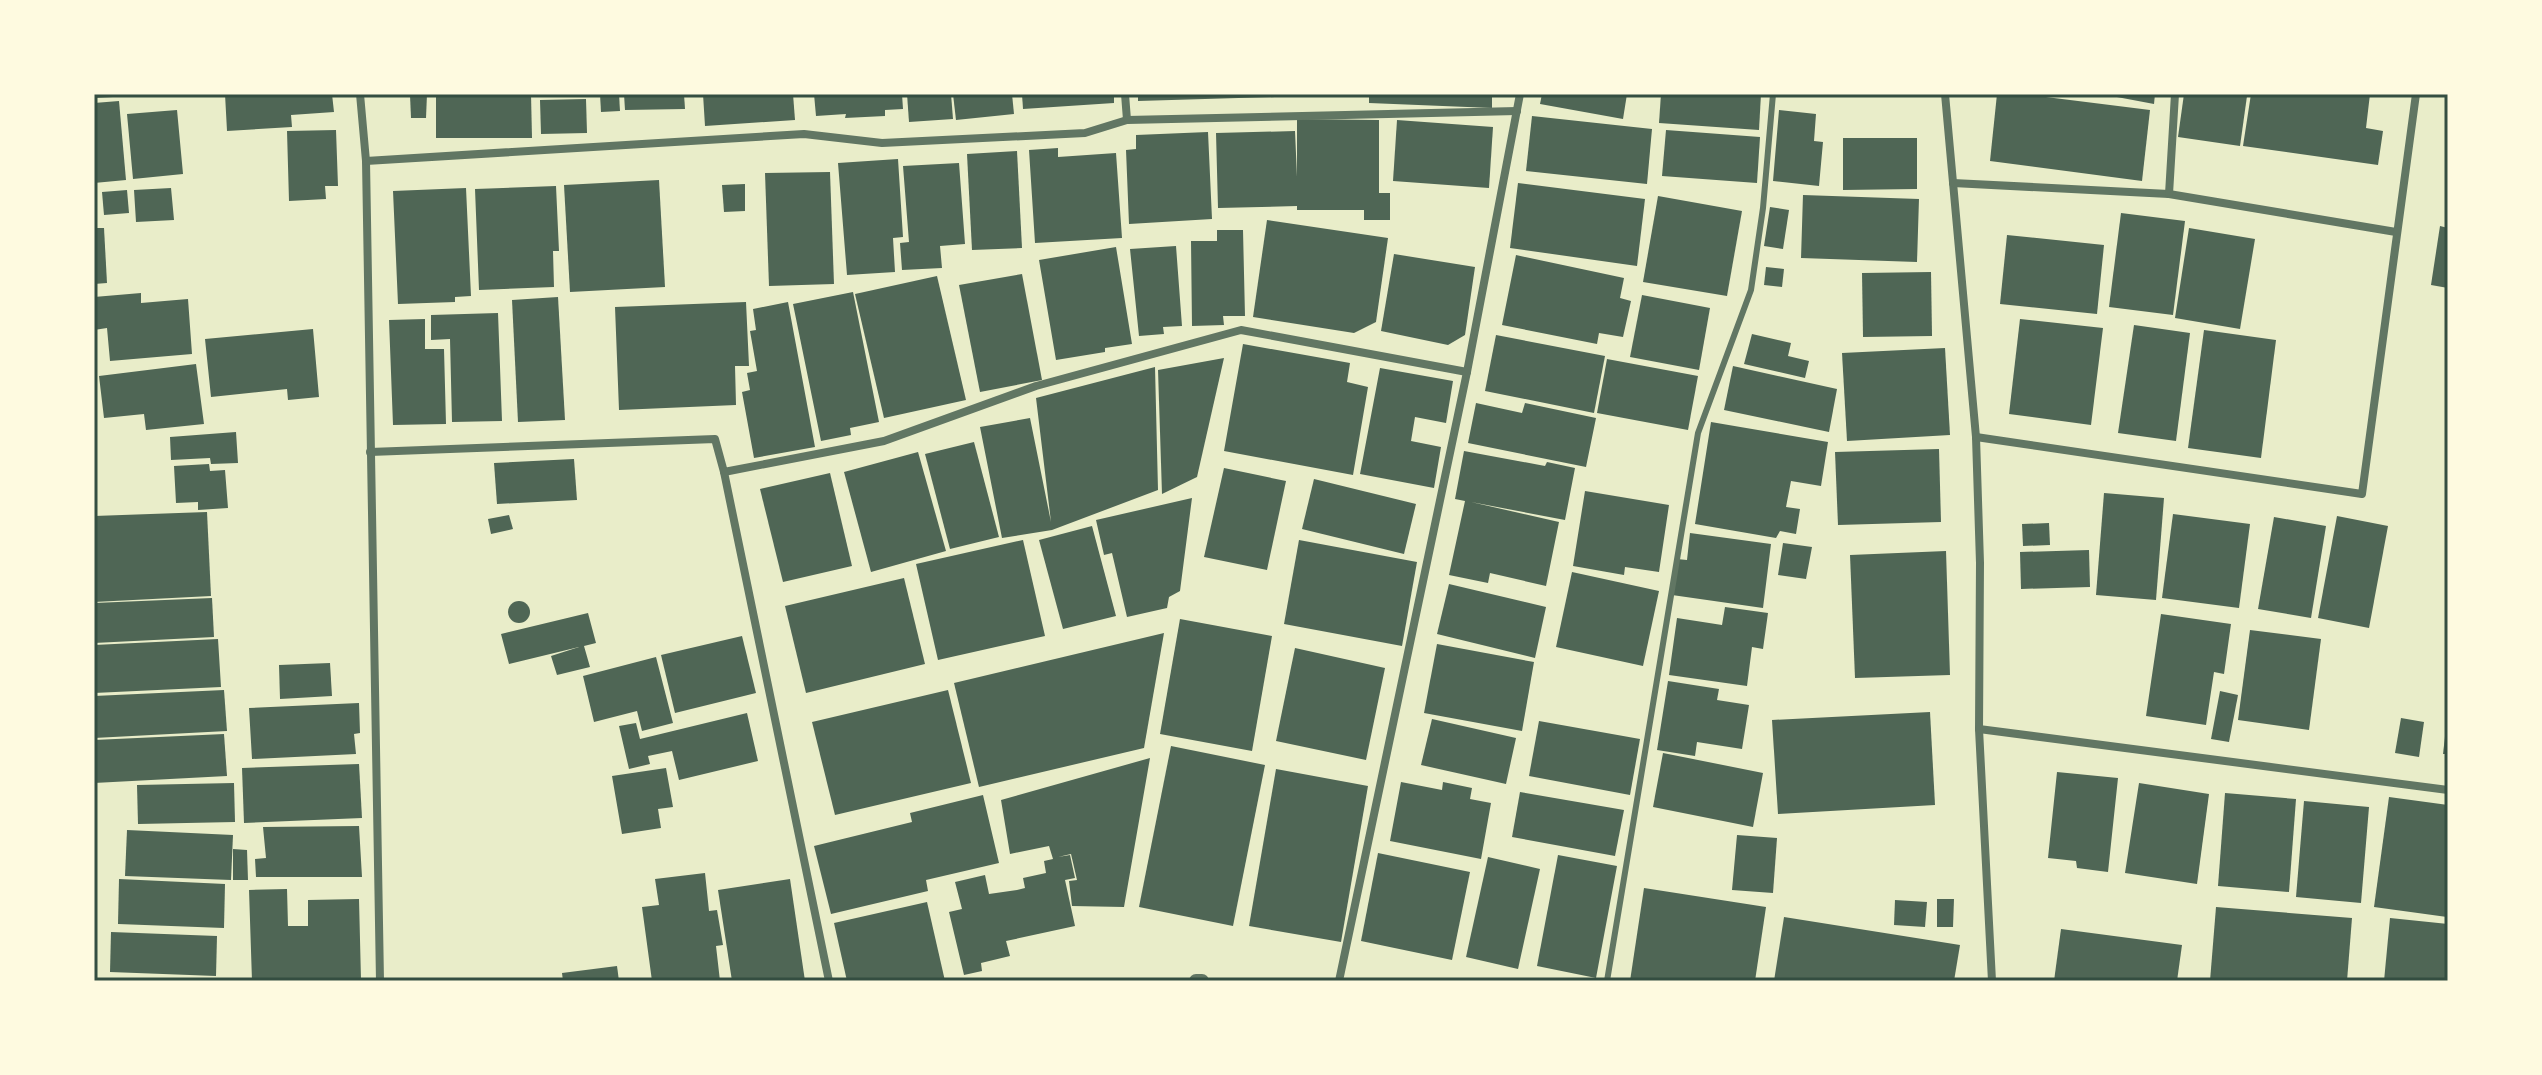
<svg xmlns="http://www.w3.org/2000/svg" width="2542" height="1075" font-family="'Noto Sans',sans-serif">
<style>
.building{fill:#4f6655}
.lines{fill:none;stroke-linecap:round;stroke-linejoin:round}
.service{stroke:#617663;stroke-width:6}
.minor{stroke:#617663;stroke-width:8}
.tertiary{stroke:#617663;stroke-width:14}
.neatline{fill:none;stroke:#344e41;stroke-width:3}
</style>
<rect width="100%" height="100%" fill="#e9edc9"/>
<g class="building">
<path d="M94,94H113V97L94,98Z"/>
<path d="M225,94H332L334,112L291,115L292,127L227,131Z"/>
<path d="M427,94L426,118H411L410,95Z"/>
<path d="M436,94H531L532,138H436Z"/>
<path d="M600,94H619L620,111L601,112Z"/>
<path d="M624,94H684L685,109L625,110Z"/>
<path d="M703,94H793L795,120L705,126Z"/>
<path d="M814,94H902L903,109L885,110V116L845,118L846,114L816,116Z"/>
<path d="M907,94H951L953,119L909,122Z"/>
<path d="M953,94H1012L1014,114L956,120Z"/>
<path d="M1022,94H1114V103L1023,109Z"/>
<path d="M1138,94H1275V97L1138,101Z"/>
<path d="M1369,94H1492V108L1369,103Z"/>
<path d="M1542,94H1627L1623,119L1540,104Z"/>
<path d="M1661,94H1761L1759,130L1659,123Z"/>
<path d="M1997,94H2021L2150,110L2142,181L1990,161Z"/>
<path d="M2101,94H2155L2154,104Z"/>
<path d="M2184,94L2247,96L2240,146L2178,137Z"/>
<path d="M2251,94H2370L2366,128L2383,131L2378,165L2243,146Z"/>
<path d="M586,99L587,133L541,134L540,100Z"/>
<path d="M119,101L126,180L94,183V103Z"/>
<path d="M177,110L183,174L133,179L127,114Z"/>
<path d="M1779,110L1816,114L1814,141L1823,142L1819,186L1773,181Z"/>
<path d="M1532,116L1652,129L1647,184L1526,171Z"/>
<path d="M1297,119L1379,120V193H1390V220H1364V210H1297V206L1218,208L1216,133L1295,131L1297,177Z"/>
<path d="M1397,120L1493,127L1489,188L1393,181Z"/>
<path d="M336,130L338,186H325L326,199L289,201L287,131Z"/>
<path d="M1666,130L1760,137L1757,183L1662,176Z"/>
<path d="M1208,132L1212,219L1129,224L1126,150L1136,149V135Z"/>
<path d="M1843,138H1917V189L1843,190Z"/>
<path d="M1058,148V157L1116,153L1122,238L1035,243L1029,150Z"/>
<path d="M1017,151L1022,248L972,250L967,154Z"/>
<path d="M898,159L903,237L893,238L895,272L847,275L838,163Z"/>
<path d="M959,163L965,244L940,246L942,268L902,270L900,243L909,242L903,166Z"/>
<path d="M830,172L834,284L769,286L765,173Z"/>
<path d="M659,180L665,287L570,292L564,185Z"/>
<path d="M1518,183L1645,199L1637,266L1510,248Z"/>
<path d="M745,184V211L724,212L722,185Z"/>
<path d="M556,186L559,251H553L554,287L479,290L475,189Z"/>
<path d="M171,188L174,220L136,222L134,190Z"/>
<path d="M466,188L471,296L455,297V302L398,304L393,191Z"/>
<path d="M127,190L129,213L104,215L102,192Z"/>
<path d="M1803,195L1919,199L1917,262L1801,258Z"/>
<path d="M1658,196L1742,211L1727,296L1643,282Z"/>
<path d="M1770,207L1789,210L1783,249L1764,246Z"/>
<path d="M2121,213L2185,221L2173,315L2109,307Z"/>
<path d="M1267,220L1388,238L1376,322L1354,333L1253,317Z"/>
<path d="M2440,226L2448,228V288L2431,285Z"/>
<path d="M94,228H104L107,283L94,284Z"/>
<path d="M2189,228L2255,239L2240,329L2175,318Z"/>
<path d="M1217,230H1243L1245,316H1223L1224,325L1192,326L1191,241H1217Z"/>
<path d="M2007,235L2104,245L2097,314L2000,304Z"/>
<path d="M1176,246L1182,326L1163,327L1164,334L1139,336L1130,249Z"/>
<path d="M1116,247L1132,344L1105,348V352L1056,360L1039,260Z"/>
<path d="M1394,254L1475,267L1465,335L1448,345L1381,331Z"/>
<path d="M1516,255L1624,278L1620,298L1631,301L1623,337L1599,333L1597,344L1502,325Z"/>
<path d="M1766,267L1784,269L1782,287L1764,285Z"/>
<path d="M1931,272L1932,336L1863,337L1862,273Z"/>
<path d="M1022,274L1042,380L980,392L959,285Z"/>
<path d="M937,276L966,400L884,418L855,294Z"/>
<path d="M853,292L879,422L850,428L851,435L821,441L793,304Z"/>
<path d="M141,293V303L188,299L192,354L110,361L107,328L94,330V297Z"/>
<path d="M1642,295L1710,308L1699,370L1630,357Z"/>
<path d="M558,297L565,420L518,422L512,300Z"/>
<path d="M746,302L749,366H735L736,405L619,410L615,307Z"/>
<path d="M788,302L815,447L754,458L742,392L750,390L747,373L757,371L750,331L756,330L753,309Z"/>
<path d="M498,313L502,421L452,422L450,339L431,340V315Z"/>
<path d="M425,319V349H444L446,424L393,425L389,320Z"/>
<path d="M2020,319L2103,328L2091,425L2009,414Z"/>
<path d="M2134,325L2190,333L2176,441L2118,433Z"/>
<path d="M313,329L319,397L288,400L287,389L211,397L205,339Z"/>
<path d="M2204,330L2276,340L2261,458L2188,448Z"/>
<path d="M1752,334L1791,343L1788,356L1809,361L1805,378L1744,364Z"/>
<path d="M1496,335L1605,356L1594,413L1485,391Z"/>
<path d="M1243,344L1350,363L1347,382L1368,387L1353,475L1224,451Z"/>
<path d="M1945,348L1950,435L1847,441L1842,353Z"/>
<path d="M1224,358L1197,477L1162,494L1158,370Z"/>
<path d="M1607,359L1698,376L1688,430L1597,413Z"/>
<path d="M196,364L204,424L146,430L144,414L104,418L99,376Z"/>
<path d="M1733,366L1837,389L1829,432L1724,410Z"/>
<path d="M1155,367L1158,490L1052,530L1002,538L980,427L1030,418L1051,522L1036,398Z"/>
<path d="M1380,368L1453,381L1446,423L1415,417L1411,441L1441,447L1434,488L1360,474Z"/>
<path d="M1476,403L1522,413L1525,403L1596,418L1586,467L1468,443Z"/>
<path d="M1711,422L1828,442L1821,486L1791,481L1786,507L1800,509L1796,534L1780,531L1776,538L1695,524Z"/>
<path d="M236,432L238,463L211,464L210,458L171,460L170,437Z"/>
<path d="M974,442L999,537L950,549L925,454Z"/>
<path d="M1939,449L1941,522L1838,525L1835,452Z"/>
<path d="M1464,451L1545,466L1547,462L1575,468L1565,520L1471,502L1559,522L1546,586L1490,573L1488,583L1449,575L1465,501L1455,499Z"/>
<path d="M918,452L946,551L871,572L844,472Z"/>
<path d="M574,459L577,500L497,504L494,463Z"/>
<path d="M209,464L210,471L225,470L228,508L198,510V502L176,503L174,466Z"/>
<path d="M1224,468L1286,481L1267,570L1204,557Z"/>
<path d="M830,473L852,566L783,582L760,489Z"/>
<path d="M1314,479L1416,504L1404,554L1302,529Z"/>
<path d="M1585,491L1669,505L1659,572L1625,567L1624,575L1573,566Z"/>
<path d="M2104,493L2164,498L2156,600L2096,595Z"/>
<path d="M1192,498L1180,591L1169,597L1167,608L1127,617L1112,553L1104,555L1096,520Z"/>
<path d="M207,512L211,596L94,602V516Z"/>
<path d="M2173,514L2250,524L2239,608L2162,598Z"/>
<path d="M509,515L513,529L491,534L488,519Z"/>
<path d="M2337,516L2388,526L2369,628L2318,618Z"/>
<path d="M2274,517L2326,526L2311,618L2258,609Z"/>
<path d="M2049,523L2050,545L2023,546L2022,524Z"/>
<path d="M1092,526L1116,616L1063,629L1039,540Z"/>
<path d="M1690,533L1771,544L1763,608L1672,595L1677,559L1687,560Z"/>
<path d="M1023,540L1045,636L938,660L916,564Z"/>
<path d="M1299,540L1417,562L1402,646L1284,624Z"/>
<path d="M1783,543L1812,547L1806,579L1778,575Z"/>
<path d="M2089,550L2090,587L2021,589L2020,552Z"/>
<path d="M1946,551L1950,675L1855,678L1850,555Z"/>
<path d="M1572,572L1659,591L1643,666L1556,647Z"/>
<path d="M904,578L925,664L806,693L785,606Z"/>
<path d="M1449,584L1546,607L1535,658L1437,634Z"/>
<path d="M212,598L214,637L94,643V603Z"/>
<circle cx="519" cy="612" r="11"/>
<path d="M1725,607L1768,613L1763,649L1752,647L1747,686L1669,675L1677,618L1722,625Z"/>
<path d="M588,613L596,643L584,646L590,667L557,675L551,656L579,647L509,664L501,634Z"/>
<path d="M2161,614L2231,624L2224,674L2214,672L2206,725L2146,716Z"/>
<path d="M1180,619L1272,636L1252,751L1160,734Z"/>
<path d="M2250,630L2321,639L2309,730L2238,720Z"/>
<path d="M1164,633L1144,748L979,787L954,683Z"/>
<path d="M742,636L756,693L675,713L661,655Z"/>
<path d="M218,639L221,687L94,693V645Z"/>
<path d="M1437,644L1534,662L1522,731L1424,713Z"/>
<path d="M1295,648L1385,668L1366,760L1276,741Z"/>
<path d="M656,657L673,723L642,731L637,711L594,722L583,676Z"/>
<path d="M330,663L332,696L280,699L279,665Z"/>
<path d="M1668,681L1719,689L1717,700L1749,705L1742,749L1697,742L1695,756L1657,750Z"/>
<path d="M224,690L227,731L94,738V696Z"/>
<path d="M948,690L971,783L835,815L812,722Z"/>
<path d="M2220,691L2238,695L2229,742L2211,739Z"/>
<path d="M359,703L360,733L354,734L356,754L252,759L249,708Z"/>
<path d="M1930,712L1935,805L1778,814L1772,720Z"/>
<path d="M747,713L758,761L679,780L672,751L648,756L650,764L629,769L619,726L636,723L640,739Z"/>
<path d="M2401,718L2424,722L2419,757L2395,753Z"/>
<path d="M1432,719L1516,738L1506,784L1421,765Z"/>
<path d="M1539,721L1640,739L1630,795L1529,776Z"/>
<path d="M2446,728H2448V754H2443Z"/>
<path d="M224,734L227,776L94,783V740Z"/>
<path d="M1171,746L1265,765L1233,926L1139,907Z"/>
<path d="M1663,753L1763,773L1753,827L1653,807Z"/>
<path d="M1150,758L1124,907L1072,906L1069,881L1077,880L1071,854L1058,857L1070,855L1075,878L1065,880L1075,926L1006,941L1010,956L981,963L982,971L964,975L949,912L962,909L955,882L985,875L989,894L1017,890L1025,888L1023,878L1046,873L1044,861L1053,859L1049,846L1010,854L1001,800Z"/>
<path d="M359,764L362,818L244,823L242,768Z"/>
<path d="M666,768L673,807L658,809L661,828L622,834L612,776Z"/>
<path d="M1276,769L1368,786L1341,942L1249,926Z"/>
<path d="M2057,772L2118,778L2108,872L2077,868L2076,861L2048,858Z"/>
<path d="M1401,782L1442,790L1443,782L1472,788L1470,799L1491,803L1481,859L1390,841Z"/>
<path d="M234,783L235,822L138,824L137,785Z"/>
<path d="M2139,783L2209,794L2197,884L2125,873Z"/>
<path d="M1520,792L1624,810L1615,856L1512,837Z"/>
<path d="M2225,793L2296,799L2289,892L2218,886Z"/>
<path d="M983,795L999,863L926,880L928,891L831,914L814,846L912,822L910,813Z"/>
<path d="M2389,797L2448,805L2447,917L2374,907Z"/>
<path d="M2304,801L2369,807L2361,903L2296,897Z"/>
<path d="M359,826L362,877H256L255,859L266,858L263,827Z"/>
<path d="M127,830L233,835L231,880L125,876Z"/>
<path d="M1737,835L1777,838L1773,893L1732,890Z"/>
<path d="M233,849L247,850L248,880H233Z"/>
<path d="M1378,853L1470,872L1452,960L1361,941Z"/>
<path d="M1558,855L1617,866L1596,978L1537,966Z"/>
<path d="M1488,857L1540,869L1518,969L1466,957Z"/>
<path d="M705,873L709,911L717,910L723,945L716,946L720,981H652L642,907L659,905L655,879Z"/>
<path d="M119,879L225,884L224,928L118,924Z"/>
<path d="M790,879L805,981H732L718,890Z"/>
<path d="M1644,888L1766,907L1755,981H1630Z"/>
<path d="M287,889L288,926H308V900L359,899L361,980L252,981L249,890Z"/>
<path d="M1937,899H1954L1953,927H1937Z"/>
<path d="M1895,900L1927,902L1925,927L1894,925Z"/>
<path d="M927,902L945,981H847L834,923Z"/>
<path d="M2216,907L2352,918L2347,981H2210Z"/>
<path d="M1784,917L1960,945L1954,981H1774Z"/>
<path d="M2390,918L2448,924V981H2384Z"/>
<path d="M2061,929L2182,945L2177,981H2054Z"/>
<path d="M111,932L217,936L216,976L110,972Z"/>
<path d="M617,966L619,981H563L562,973Z"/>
</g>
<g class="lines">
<path class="service" d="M1607,981L1698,433L1751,290L1763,208L1773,94"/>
<g class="minor">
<path d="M360,94L366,161L380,981"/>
<path d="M1125,94L1127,120"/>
<path d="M1945,94L1976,437L1980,563L1979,729L1992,981"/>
<path d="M366,161L804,134L882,143L1085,133L1127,120L1517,111"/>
<path d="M1953,183L2169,194L2396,232"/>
<path d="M2169,194L2175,94"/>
<path d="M1976,437L2362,494L2416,94"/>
<path d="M370,452L715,439L724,472L884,441L1036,386L1241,330L1467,372"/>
<path d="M724,472L829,981"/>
<path d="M1979,729L2448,790"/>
<path d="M1339,981L1467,372L1520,94"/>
</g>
<path class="tertiary" d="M1196,981H1202"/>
</g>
<rect width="2542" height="1075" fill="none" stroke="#fefae0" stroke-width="192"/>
<rect x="96" y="96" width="2350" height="883" class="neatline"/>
</svg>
